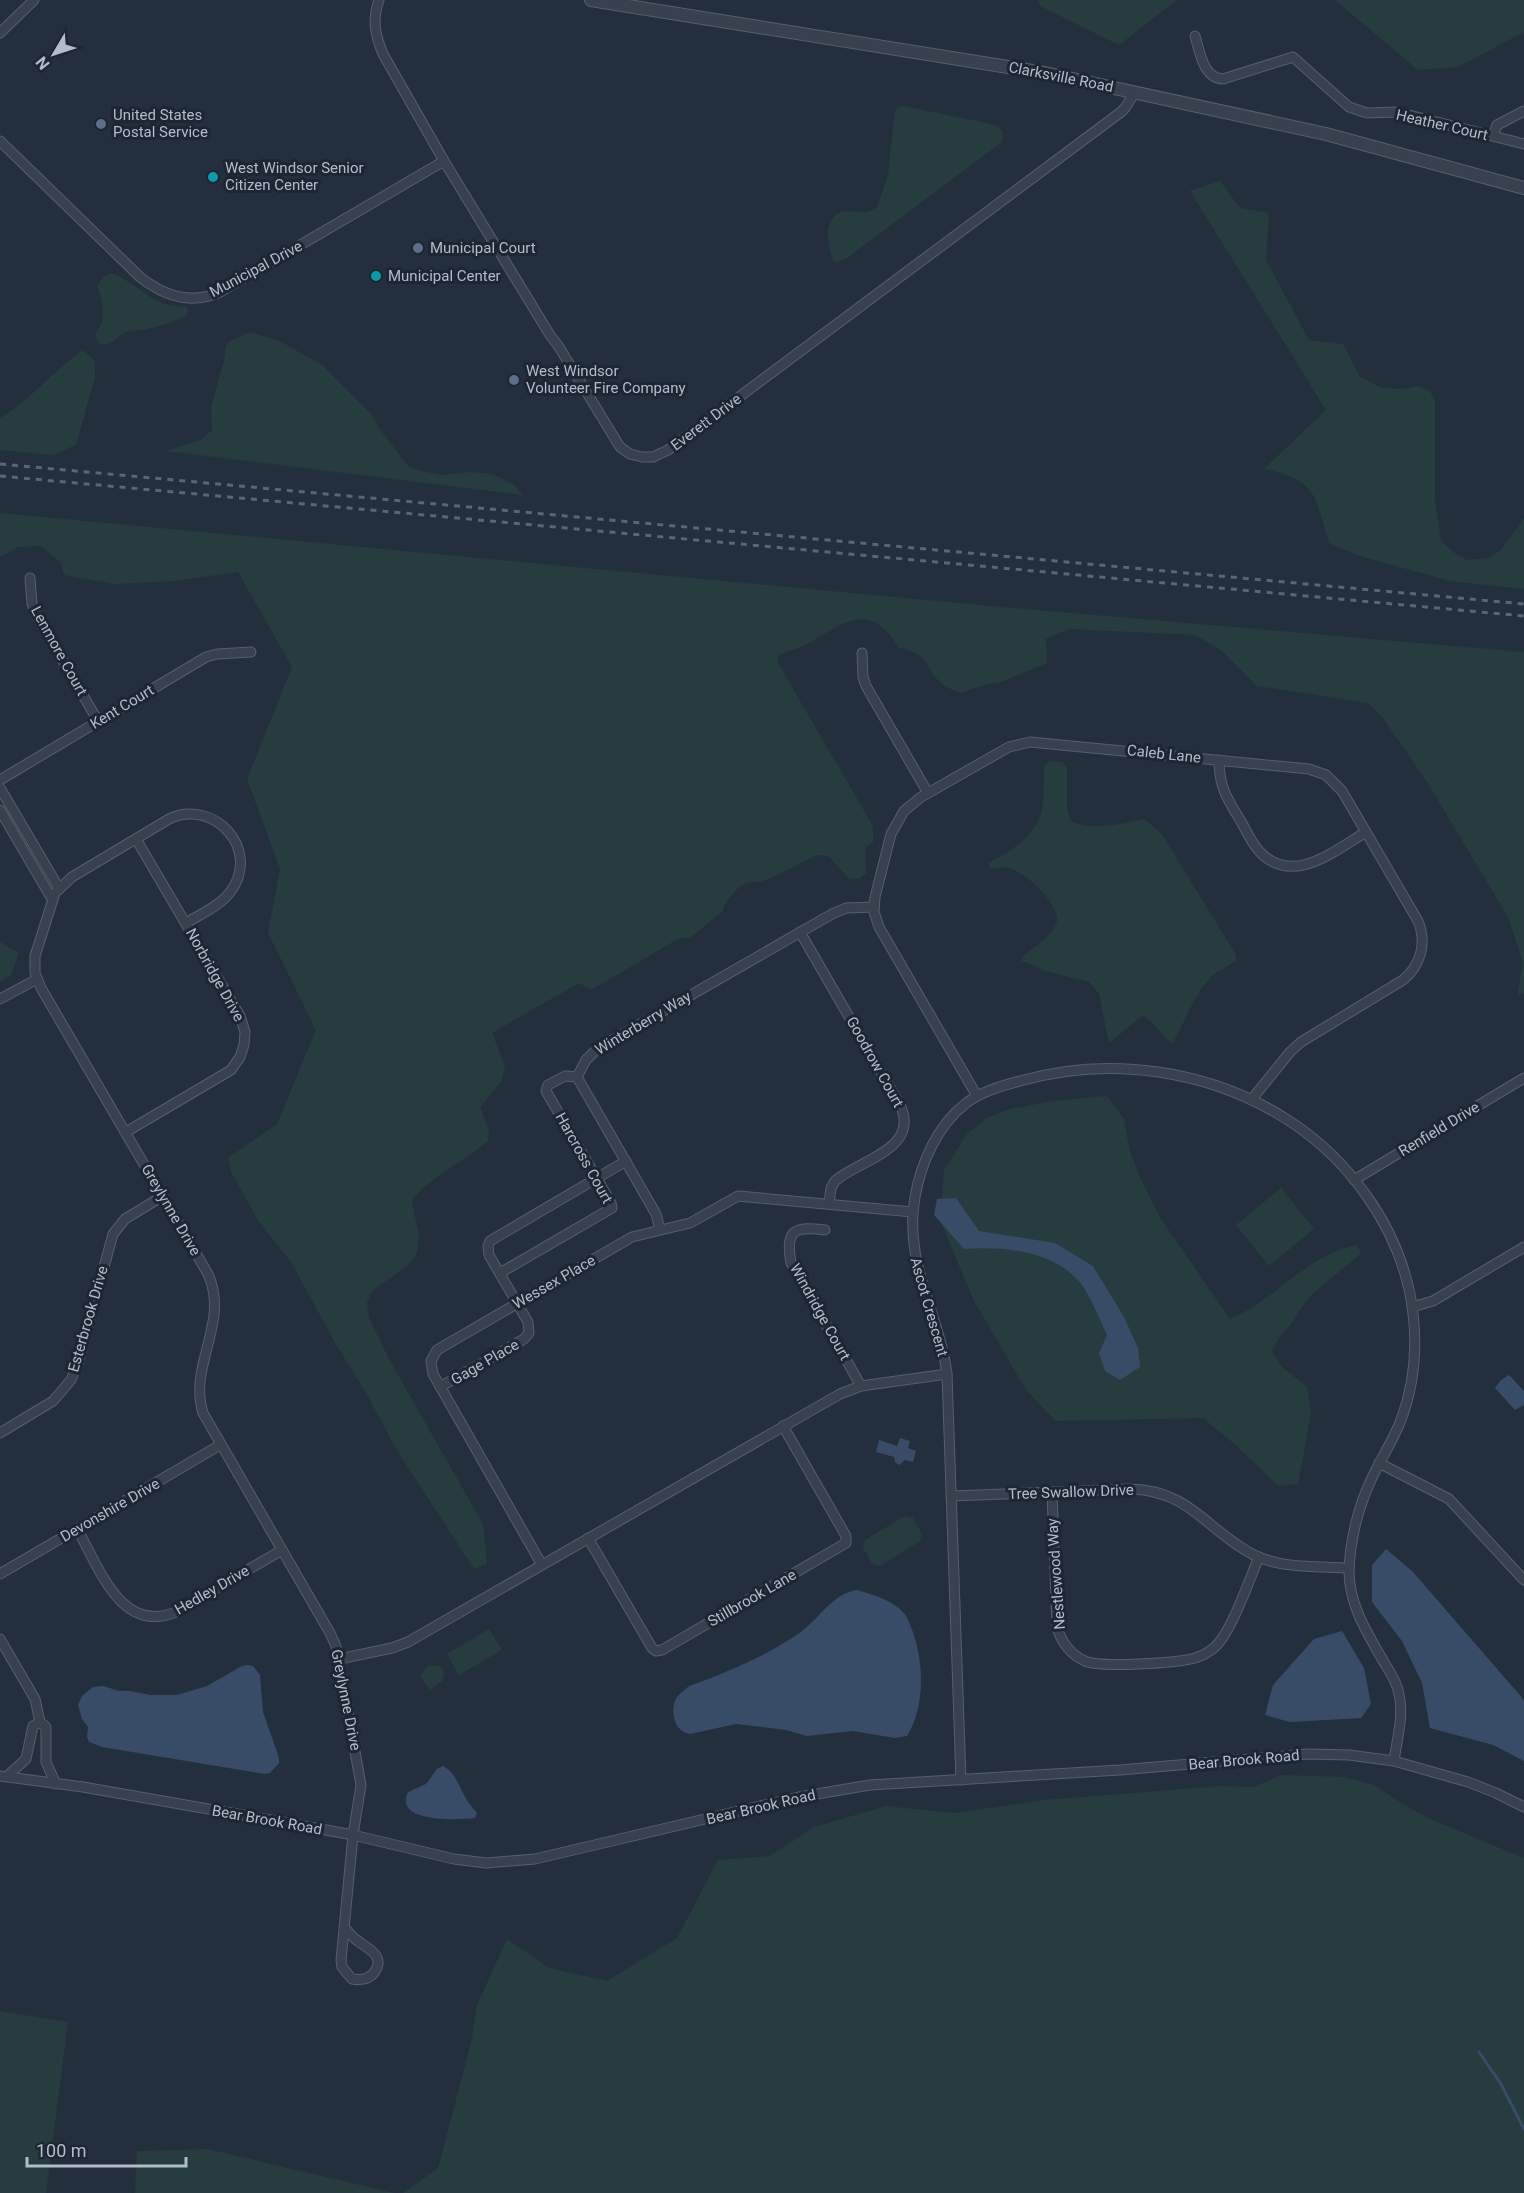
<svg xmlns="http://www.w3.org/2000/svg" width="1524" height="2193" font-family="Roboto,sans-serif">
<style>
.green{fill:#263c3f}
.water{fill:#394c67}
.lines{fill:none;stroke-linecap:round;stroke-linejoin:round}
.stream{stroke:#394c67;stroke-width:3}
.minor-casing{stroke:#565f6c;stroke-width:11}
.tertiary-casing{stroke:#565f6c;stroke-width:14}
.minor{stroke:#38414e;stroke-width:9}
.tertiary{stroke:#38414e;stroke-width:12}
.rail{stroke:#5a6575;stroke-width:3;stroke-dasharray:6 6;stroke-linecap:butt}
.service-dot{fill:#5c6f8a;stroke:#1d2633;stroke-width:2}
.culture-dot{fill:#0f9aa8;stroke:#1d2633;stroke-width:2}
.labels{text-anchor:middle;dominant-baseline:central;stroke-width:6;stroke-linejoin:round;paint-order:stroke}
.street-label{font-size:15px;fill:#b4bcc9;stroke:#1d2633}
.poi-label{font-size:15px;fill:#b4bcc9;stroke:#1d2633;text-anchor:start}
</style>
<rect width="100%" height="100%" fill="#242f3e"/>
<g class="green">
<path d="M1038,0H1177L1119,45L1040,6Z"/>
<path d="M1335,0H1524V32L1458,67L1418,70Z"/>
<path d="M903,106L996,125L1003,132L1002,142L847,258L838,262L833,261C828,243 821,222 842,211L868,212L877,207L888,175L895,111L898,107Z"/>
<path d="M1220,181L1240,208L1269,213L1266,260L1309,340L1343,344L1359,376L1381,388L1403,389L1418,386L1430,391L1435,401V500L1441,541L1453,552L1467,560L1488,558L1501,550L1524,518V589L1450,581L1360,556L1329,543C1314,496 1319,480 1264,469L1326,410L1190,191Z"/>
<path d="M111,273C137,282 155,310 185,306L188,309L187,314C181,320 158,327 148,329C142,331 135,329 129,331C117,333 114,347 100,344L95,335L103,321L102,300L97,286L103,277Z"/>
<path d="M250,332L278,340L322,365L371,414L382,432L408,466L421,471L442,475L471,472L493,474L514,485L523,495L166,451L201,440L212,430L211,407L224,361L226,346L230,341Z"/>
<path d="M83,350L95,361V377L76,445L52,455L0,450V418C31,400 54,370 83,350Z"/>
<path d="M0,513L1012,608L1524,652V993L1517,996L1523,963L1508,917L1427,782L1383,718L1368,703L1257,686L1221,650L1195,635L1069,629L1046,639L1047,663L1001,682L984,685L960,693C954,690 947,688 942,684C924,667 929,653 899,648C862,586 830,642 785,652L778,656V663L873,826V842L865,848L866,873L859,879H850L828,856L816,855L784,872L761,882H747L736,890L724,905L723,911L691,937L678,939L591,990L579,983L492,1033L505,1066L502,1081L480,1107L489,1130L488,1141C462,1163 434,1174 412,1200L419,1238L417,1253L409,1265L373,1290L367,1302L369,1318L389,1359L483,1524L487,1564L474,1569L398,1452L366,1393L334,1341L291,1262L259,1222L231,1172L228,1158L277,1124L316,1030L268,933L280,869L247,779L292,667L238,572L174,581L115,584L64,575L61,563L41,546L18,547L0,557Z"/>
<path d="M1050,761L1062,762L1067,767V810L1071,821C1092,832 1122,823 1144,819L1162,834L1236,955V961C1229,966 1219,970 1212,976C1193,995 1186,1021 1172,1044L1147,1018L1142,1016L1109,1043L1099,994L1089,982L1042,970L1032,964L1021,961L1023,956C1033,948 1057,933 1057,919C1057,901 1025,873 1010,868C1004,866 996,868 991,869L988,863C1009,852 1034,838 1041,813C1045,800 1043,781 1044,767Z"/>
<path d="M0,942L19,953L11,975L0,982Z"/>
<path d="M1107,1096L1124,1119L1130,1152L1142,1182L1161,1219L1230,1319C1275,1300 1308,1254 1357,1245L1361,1254L1312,1294L1299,1311L1291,1324L1278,1339L1272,1351L1282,1367L1307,1387L1311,1413L1298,1484L1278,1486L1239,1448L1203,1418L1056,1421L1026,1390L974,1301L942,1225L941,1209L944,1170L967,1134L988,1117L1010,1109L1053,1101Z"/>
<path d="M1281,1188L1314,1229L1269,1266L1236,1225Z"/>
<path d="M905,1516L913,1518L922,1534L920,1541L880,1566L872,1564L863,1548L865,1540Z"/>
<path d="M489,1629L502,1650L459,1675L447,1654Z"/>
<path d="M428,1665L440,1666L444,1672L442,1681L430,1690L420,1676Z"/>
<path d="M1281,1775L1344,1777L1374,1785L1403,1804L1430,1819L1524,1858V2193H403L438,2168L472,2039L477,2005L507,1939L549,1968L607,1981L677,1938L718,1860L770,1856L814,1827L886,1806L954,1813L1045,1800L1220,1786L1254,1787Z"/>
<path d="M0,2011L68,2022L46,2193H0Z"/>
<path d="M208,2149L394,2193H135L137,2151Z"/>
</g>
<g class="water">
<path d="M956,1198L979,1231L1055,1243L1093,1266L1124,1317L1138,1348L1140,1367L1120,1380L1105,1371L1099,1353L1107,1335C1100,1320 1093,1302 1084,1288C1059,1251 1006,1246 964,1249L934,1215L937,1199Z"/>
<path d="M1509,1375L1524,1391V1405L1515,1410L1495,1388L1501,1380Z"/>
<path d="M900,1438L910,1441L908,1448L916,1451L913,1462L905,1460L899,1465L895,1462L894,1457L876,1452L879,1440L897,1446Z"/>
<path d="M1386,1549L1413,1572L1524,1700V1761L1493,1745L1430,1728L1422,1683L1402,1641L1372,1602V1565Z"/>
<path d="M857,1590C871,1594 892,1600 903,1612C908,1617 910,1625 913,1632C924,1664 925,1707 907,1736L895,1738L853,1731L807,1736L786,1730L736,1724L690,1734C674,1732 669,1710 677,1697C680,1693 685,1690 689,1686C726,1673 766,1656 798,1634C819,1620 831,1594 857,1590Z"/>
<path d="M1342,1631L1364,1668L1371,1704L1361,1718L1290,1722L1265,1715L1273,1685L1314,1639Z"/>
<path d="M248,1665L253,1666L260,1675L263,1712L279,1758V1763L270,1773L265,1774L102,1747L89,1742L87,1737L88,1727L82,1719L78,1705L82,1696L93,1687L103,1686L119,1691H130L150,1695H177L207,1686L242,1666Z"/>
<path d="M443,1766C455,1772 459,1786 465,1797C468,1803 473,1808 477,1813L475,1818C458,1820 393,1823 408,1792L426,1784L437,1769Z"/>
</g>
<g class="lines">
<path class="stream" d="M1479,2052L1501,2084L1524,2129"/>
<g class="minor-casing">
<g id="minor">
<path d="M379,0C372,20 375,35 383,54L444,161L550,335L559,347L620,447L630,454L642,457H653L668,450L1121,112L1125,108L1135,92"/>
<path d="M0,33L34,0"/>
<path d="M1195,36C1200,52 1203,78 1223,79L1293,57L1349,107L1367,113L1397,112L1524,144"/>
<path d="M1493,136L1497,125L1524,111"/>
<path d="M0,141L140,277C164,296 191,305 220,292L444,161"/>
<path d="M30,578L32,604L35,613L98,721"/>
<path d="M862,653L863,677L866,686L928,793"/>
<path d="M1219,760C1219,788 1228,800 1242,823C1247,833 1252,843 1259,851C1292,887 1334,851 1366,832"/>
<path d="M0,780L206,657L217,654L251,652"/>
<path d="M0,788L59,888"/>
<path d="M0,810L52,899"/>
<path d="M186,923C201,914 220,906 231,891C261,849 214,798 169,819L72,877L55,893L35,956V973L41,988L208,1274C230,1323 188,1365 203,1413L330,1633L336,1646L361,1785L353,1835L341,1960L342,1967L352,1979C360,1980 367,1980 373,1974C387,1957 369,1949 358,1941C353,1938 349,1933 345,1928"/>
<path d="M800,932L900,1105C921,1149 859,1160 835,1181L831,1188L829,1203"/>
<path d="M0,999L37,979"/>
<path d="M977,1096L879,927L874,912L875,897L891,834L904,811L921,797L1009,747L1030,742L1309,769L1326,775L1342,791L1418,921C1427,943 1421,965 1403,980L1301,1042L1290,1052L1252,1099"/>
<path d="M126,1132L231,1070L240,1057L244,1045L245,1032L240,1016L136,839"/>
<path d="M1354,1180L1524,1078"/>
<path d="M660,1229L656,1214L577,1077L586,1060L597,1049L832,914L846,908L874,907"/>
<path d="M825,1230C795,1226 785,1229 791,1263L861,1386"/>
<path d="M500,1273L612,1208L611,1203L546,1091L548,1085L565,1076L577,1077"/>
<path d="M1412,1307L1433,1301L1524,1247"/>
<path d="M440,1387L524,1339L529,1333L528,1322L489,1255L488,1246L490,1241L626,1161"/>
<path d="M0,1433L53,1401L71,1380L78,1363L113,1234L125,1219L163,1196"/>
<path d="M1379,1463L1449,1499L1524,1580"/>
<path d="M1052,1492L1057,1627C1061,1642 1071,1655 1085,1661C1100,1668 1177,1663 1195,1658C1202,1656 1209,1652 1215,1647C1232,1631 1249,1580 1259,1557"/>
<path d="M951,1496L1130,1489C1190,1490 1207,1531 1254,1555C1283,1569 1318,1566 1349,1568"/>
<path d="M77,1529C99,1566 120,1635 176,1612L282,1550"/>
<path d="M588,1538L652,1648L656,1651L662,1650L846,1543V1536L783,1426"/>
<path d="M542,1565L433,1374L431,1361L437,1350L632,1237L690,1223L738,1196L913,1212"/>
<path d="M0,1574L220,1445"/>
<path d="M0,1639L35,1699L40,1722L46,1727V1762L56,1784"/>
<path d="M339,1659L392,1648L408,1642L840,1394L861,1386L947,1374"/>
<path d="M0,1776L83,1787L282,1822L353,1835L454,1859L486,1863L535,1859L799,1797L870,1785L1120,1770L1308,1754L1349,1755L1394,1761L1468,1782L1496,1793L1524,1807"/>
<path d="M6,1777L26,1759L33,1726L40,1722"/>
<path d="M961,1780L947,1374C939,1312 903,1262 915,1197C921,1163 937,1126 965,1104C980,1092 1001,1086 1020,1081C1111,1055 1212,1070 1291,1122C1350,1161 1396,1225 1410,1294C1418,1336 1416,1380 1401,1420C1393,1441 1380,1460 1371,1480C1358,1507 1350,1541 1349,1571C1349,1606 1368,1634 1385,1664C1391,1673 1397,1683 1399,1694C1404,1715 1397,1739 1394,1761"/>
</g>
</g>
<g class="tertiary-casing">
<path id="tertiary" d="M591,0L1045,73L1326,134L1524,188"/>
</g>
<use href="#minor" class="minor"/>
<use href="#tertiary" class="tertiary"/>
<g class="rail">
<path d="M0,464L1524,604"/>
<path d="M0,476L1524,616"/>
</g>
</g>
<g class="service-dot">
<circle cx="101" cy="124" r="6"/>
<circle cx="418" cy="248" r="6"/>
<circle cx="514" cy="380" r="6"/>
</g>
<g class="culture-dot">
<circle cx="213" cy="177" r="6"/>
<circle cx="376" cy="276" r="6"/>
</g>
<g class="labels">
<g class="street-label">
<text transform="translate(1061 77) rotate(11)">Clarksville Road</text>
<text transform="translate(1442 125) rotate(13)">Heather Court</text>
<text transform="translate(256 269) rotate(-28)">Municipal Drive</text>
<text transform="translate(706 422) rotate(-37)">Everett Drive</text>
<text transform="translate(59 651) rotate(61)">Lenmore Court</text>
<text transform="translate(122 707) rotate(-31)">Kent Court</text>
<text transform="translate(1164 754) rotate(6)">Caleb Lane</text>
<text transform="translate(215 975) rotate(61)">Norbridge Drive</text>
<text transform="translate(643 1023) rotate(-31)">Winterberry Way</text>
<text transform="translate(875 1062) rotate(61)">Goodrow Court</text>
<text transform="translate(1439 1129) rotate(-31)">Renfield Drive</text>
<text transform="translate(584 1158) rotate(61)">Harcross Court</text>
<text transform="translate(171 1210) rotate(60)">Greylynne Drive</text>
<text transform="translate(554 1282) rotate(-30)">Wessex Place</text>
<text transform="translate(929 1307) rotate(74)">Ascot Crescent</text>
<text transform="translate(820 1312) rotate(61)">Windridge Court</text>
<text transform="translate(88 1319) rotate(-74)">Esterbrook Drive</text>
<text transform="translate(485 1362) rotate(-30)">Gage Place</text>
<text transform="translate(1071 1492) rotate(-2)">Tree Swallow Drive</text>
<text transform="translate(110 1510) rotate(-30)">Devonshire Drive</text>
<text transform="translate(1056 1574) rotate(-94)">Nestlewood Way</text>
<text transform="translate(212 1590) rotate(-30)">Hedley Drive</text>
<text transform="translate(752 1598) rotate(-30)">Stillbrook Lane</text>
<text transform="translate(346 1700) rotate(79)">Greylynne Drive</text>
<text transform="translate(1244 1760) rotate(-5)">Bear Brook Road</text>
<text transform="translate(761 1807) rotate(-13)">Bear Brook Road</text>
<text transform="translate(267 1820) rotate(10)">Bear Brook Road</text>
</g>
<g class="poi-label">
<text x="113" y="115">United States<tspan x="113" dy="17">Postal Service</tspan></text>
<text x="225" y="168">West Windsor Senior<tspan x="225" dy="17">Citizen Center</tspan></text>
<text x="430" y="248">Municipal Court</text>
<text x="388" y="276">Municipal Center</text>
<text x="526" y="371">West Windsor<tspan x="526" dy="17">Volunteer Fire Company</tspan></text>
</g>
</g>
<g transform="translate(54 54) rotate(231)" stroke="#1d2633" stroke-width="4.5" paint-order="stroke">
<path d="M0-4.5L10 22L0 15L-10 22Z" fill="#b4bcc9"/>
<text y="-9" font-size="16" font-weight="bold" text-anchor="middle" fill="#b4bcc9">N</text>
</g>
<path d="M27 2157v9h159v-9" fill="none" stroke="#b4bcc9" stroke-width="3"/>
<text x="36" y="2157" font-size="18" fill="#b4bcc9" stroke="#1d2633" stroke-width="4.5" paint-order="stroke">100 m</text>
</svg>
